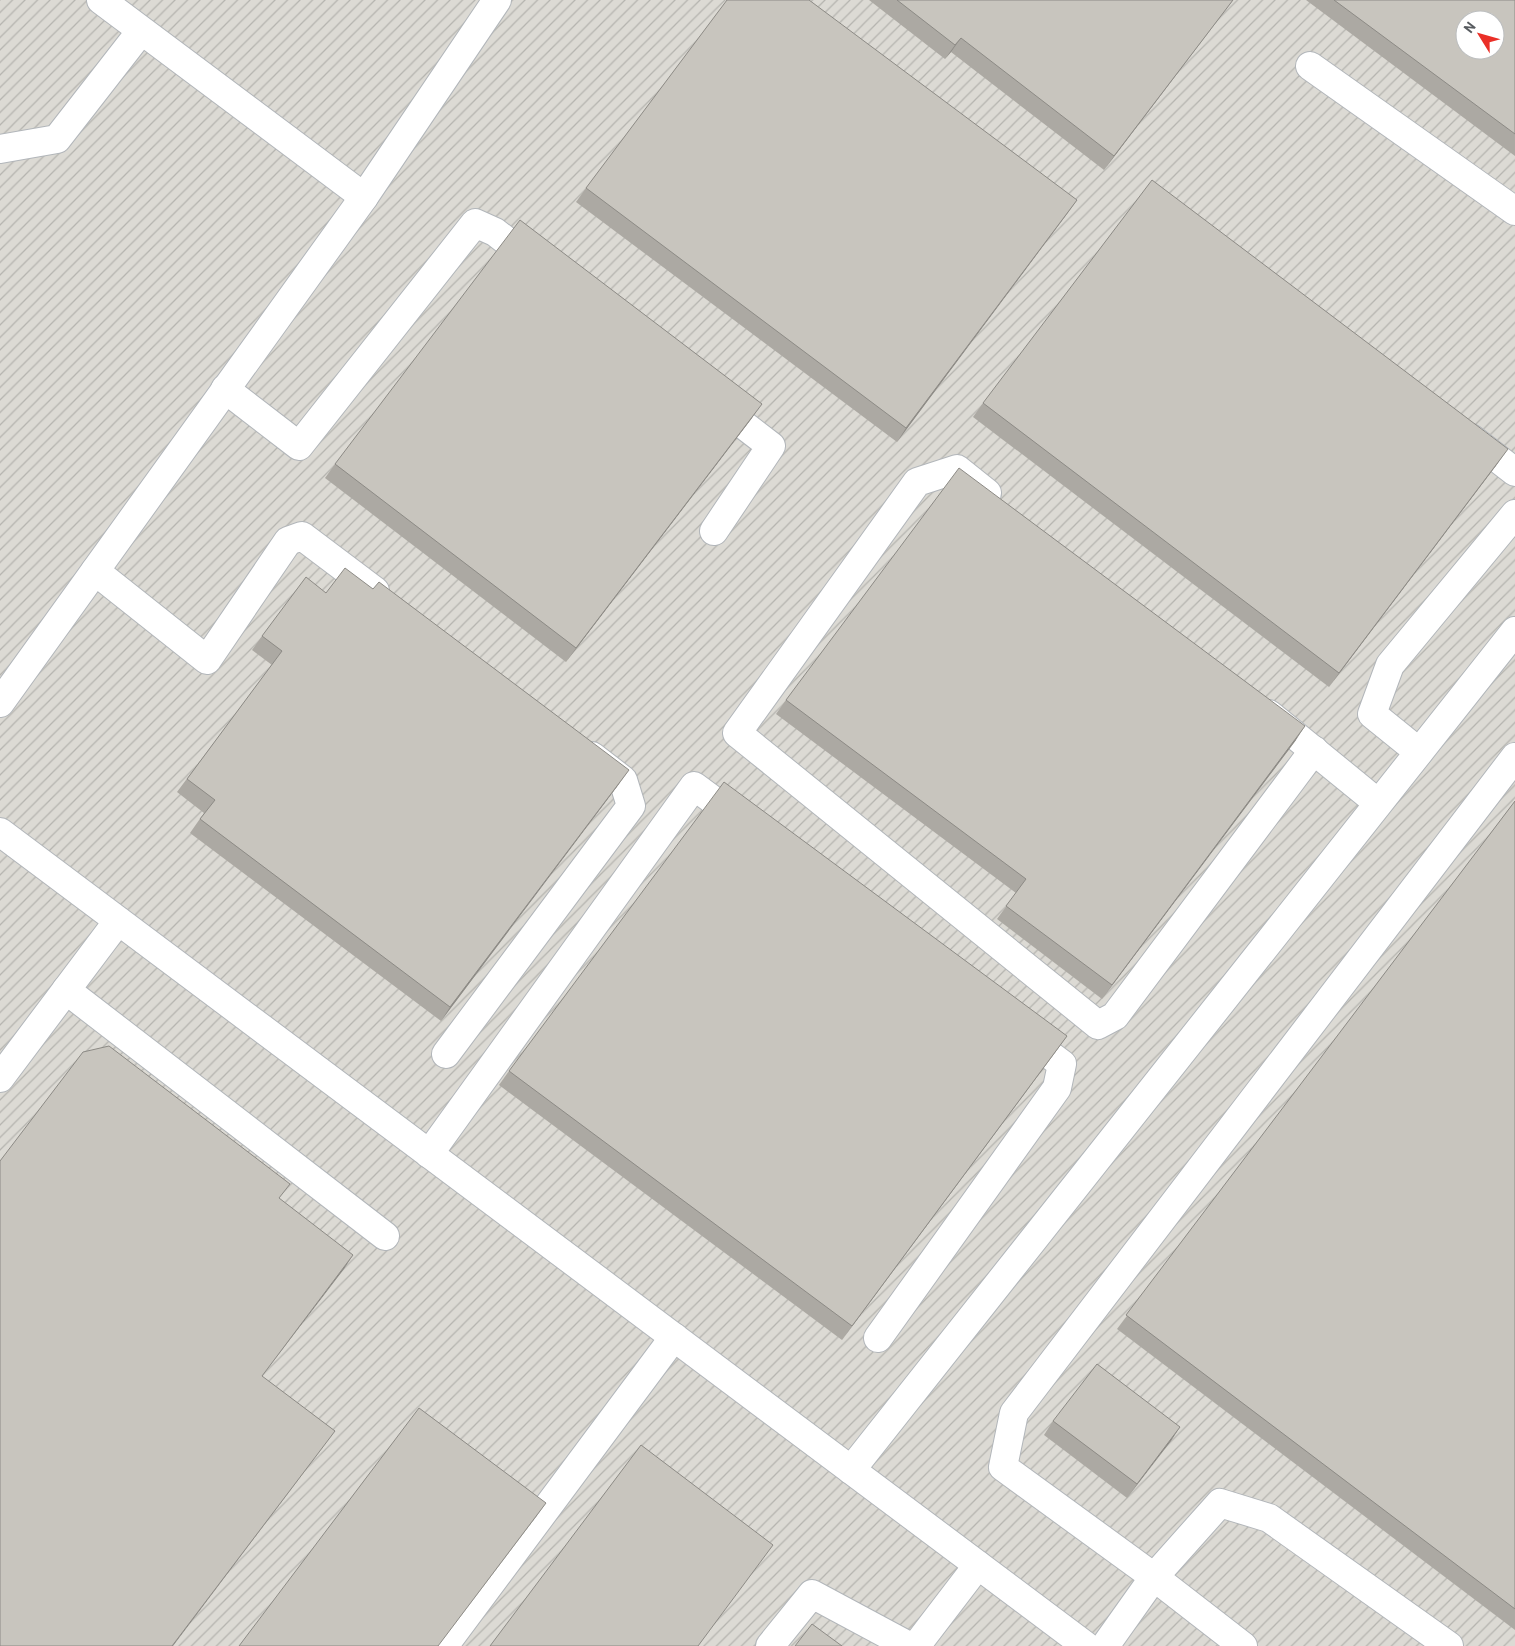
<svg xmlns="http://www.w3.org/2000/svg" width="1515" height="1646" font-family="Barlow,sans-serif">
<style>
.industrial{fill:url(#industrial-furrows);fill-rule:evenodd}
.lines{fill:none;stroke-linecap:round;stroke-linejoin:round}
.minor-casing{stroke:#b2b6ba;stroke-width:30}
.minor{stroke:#fff;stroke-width:28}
.wall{fill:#aca9a3}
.shaded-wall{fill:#8c8a85}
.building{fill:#c8c5be;stroke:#8c8a85;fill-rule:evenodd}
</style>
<defs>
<pattern id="industrial-furrows" width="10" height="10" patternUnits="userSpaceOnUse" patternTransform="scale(1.25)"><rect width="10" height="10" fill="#dcdad4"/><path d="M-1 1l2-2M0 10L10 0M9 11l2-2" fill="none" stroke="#b5b4af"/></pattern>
</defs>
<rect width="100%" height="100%" fill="#ece8df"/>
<path class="industrial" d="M0,0H1515V1646H0ZM1465,20H1495V50H1465Z"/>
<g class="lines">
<g class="minor-casing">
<g id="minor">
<path d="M101,0L364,197"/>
<path d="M1310,66L1515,211"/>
<path d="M0,149L57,139L141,31"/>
<path d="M225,389L299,446L475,223L495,232L535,263"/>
<path d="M1471,438L1515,472"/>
<path d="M987,493L957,469L917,482L737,733L1098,1025L1115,1016L1314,750"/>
<path d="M714,531L771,446L715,403"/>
<path d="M95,571L207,660L288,541L302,536L375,591"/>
<path d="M0,703L364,197L497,0"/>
<path d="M1269,714L1378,803"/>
<path d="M1419,752L1372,714L1390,665L1515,514"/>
<path d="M0,832L1086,1646"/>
<path d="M66,990L385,1236"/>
<path d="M446,1054L631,806L623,780L592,756"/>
<path d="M0,1078L118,921"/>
<path d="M429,1154L694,786L740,820"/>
<path d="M878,1338L1057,1088L1062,1064L1023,1035"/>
<path d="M851,1470L1515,631"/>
<path d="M444,1646L674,1337"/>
<path d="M770,1646L812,1594L909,1646"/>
<path d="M916,1646L978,1565"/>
<path d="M1105,1646L1154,1577L1220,1503L1269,1518L1449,1646"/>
<path d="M1243,1646L1154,1577L1003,1467L1014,1413L1515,757"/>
</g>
</g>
<use href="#minor" class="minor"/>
</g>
<g class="wall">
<path d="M869,0H1233L1104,170L951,52L945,59Z"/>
<path d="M1306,0H1515V156Z"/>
<path d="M586,188L1077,200L897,442L576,202Z"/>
<path d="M983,403L1498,463L1329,687L973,417Z"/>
<path d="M752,418L566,662L325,478L335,464Z"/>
<path d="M326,593L619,784L441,1021L190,833L204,813L177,792L272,665L252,650L262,636Z"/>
<path d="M786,700L1296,740L1102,999L997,919L1016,893L776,714Z"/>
<path d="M1515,801V1630L1117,1329Z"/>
<path d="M1067,1036L842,1340L499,1085L509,1071Z"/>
<path d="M1053,1421L1180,1427L1127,1498L1044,1435Z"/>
</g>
<g class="shaded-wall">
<path d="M1233,0L1104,170L1114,156Z"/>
<path d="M961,38L951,52L945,59L955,45Z"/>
<path d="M1077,200L1067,214L897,442L906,428Z"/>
<path d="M762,404L752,418L566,662L576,648Z"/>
<path d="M1508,449L1498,463L1329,687L1339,673Z"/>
<path d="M1305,726L1296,740L1102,999L1112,985Z"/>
<path d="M629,770L619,784L441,1021L450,1007Z"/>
<path d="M1067,1036L1057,1050L842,1340L852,1326Z"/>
<path d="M353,1255L344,1269L252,1389L262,1376Z"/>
<path d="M1180,1427L1171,1441L1127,1498L1137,1484Z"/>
<path d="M335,1431L173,1646H172Z"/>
<path d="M546,1503L536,1517L438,1646Z"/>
</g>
<g class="building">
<path d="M727,0H809L1077,200L906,428L586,188Z"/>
<path d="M897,0H1233L1114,156L961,38L955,45Z"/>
<path d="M1334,0H1515V134ZM1465,20H1495V50H1465Z"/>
<path d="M1152,180L1508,449L1339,673L983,403Z"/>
<path d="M520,220L762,404L576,648L335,464Z"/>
<path d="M959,468L1305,726L1112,985L1006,906L1026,879L786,700Z"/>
<path d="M345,568L373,589L379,582L629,770L450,1007L200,819L215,800L187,779L282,651L262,636L306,577L326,593Z"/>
<path d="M724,782L1067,1036L852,1326L509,1071Z"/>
<path d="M1515,801V1609L1126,1315Z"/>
<path d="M109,1046L290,1184L279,1198L353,1255L262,1376L335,1431L172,1646H0V1161L83,1052Z"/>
<path d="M1097,1364L1180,1427L1137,1484L1053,1421Z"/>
<path d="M419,1408L546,1503L438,1646H239Z"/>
<path d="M641,1445L773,1545L698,1646H490Z"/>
<path d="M812,1624L842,1646H795Z"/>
</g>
<g transform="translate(1480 35) rotate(307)"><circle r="24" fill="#ffffff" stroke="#bcbebf"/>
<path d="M0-4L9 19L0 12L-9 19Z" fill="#ea2f27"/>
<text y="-8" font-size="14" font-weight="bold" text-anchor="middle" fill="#585c60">N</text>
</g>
</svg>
